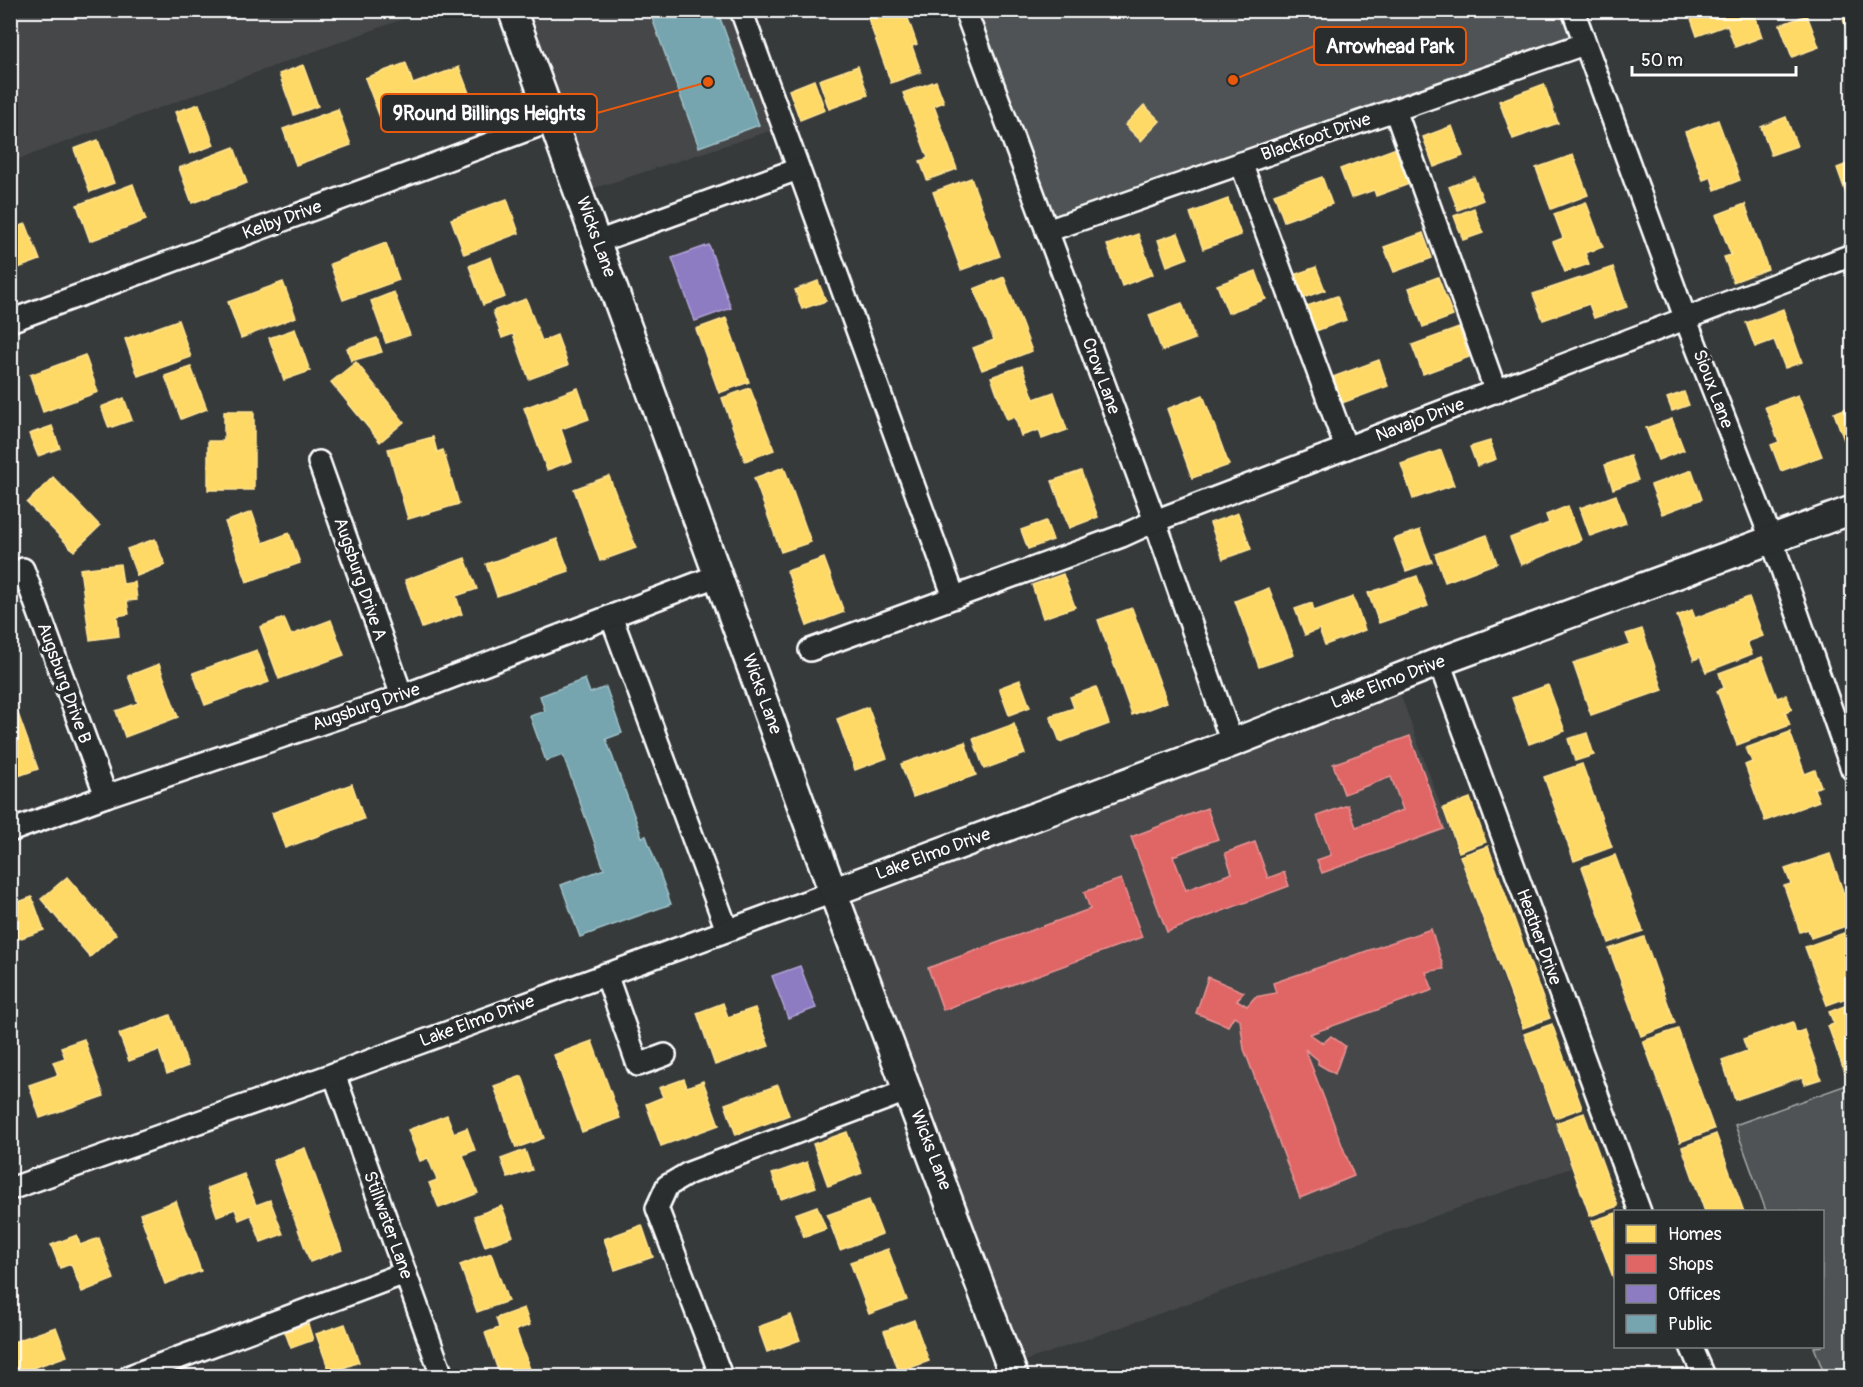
<svg xmlns="http://www.w3.org/2000/svg" width="1863" height="1387" font-family="Pangolin,sans-serif">
<style>
.built{fill:#444748}
.green{fill:#505354;stroke:#a8a9aa;stroke-width:1.5}
.homes{fill:#ffd966;stroke:#ffe494;stroke-width:1.5}
.shops{fill:#e06666;stroke:#e99494;stroke-width:1.5}
.offices{fill:#8e7cc3;stroke:#b0a3d5;stroke-width:1.5}
.public{fill:#76a5af;stroke:#9fc0c7;stroke-width:1.5}
.lines{fill:none;stroke-linecap:round;stroke-linejoin:round}
.minor-casing{stroke:#fff;stroke-width:26}
.major-casing{stroke:#fff;stroke-width:32}
.minor{stroke:#2a2d2e;stroke-width:21}
.major{stroke:#2a2d2e;stroke-width:27}
.labels{text-anchor:middle;dominant-baseline:central;stroke-width:6;stroke-linejoin:round;paint-order:stroke}
.street-label{font-size:18px;fill:#fff;stroke:#2a2d2e}
.leader{fill:none;stroke:#e8590c;stroke-width:2}
.callout-dot{fill:#e8590c;stroke:#2a2d2e;stroke-width:2}
.callout{fill:#2a2d2e;stroke:#e8590c;stroke-width:2}
.callout-label{font-size:20px;text-anchor:middle;font-weight:bold;fill:#fff}
</style>
<rect width="100%" height="100%" fill="#373a3b"/>
<filter id="ink" filterUnits="userSpaceOnUse"><feTurbulence type="fractalNoise" baseFrequency=".0167" numOctaves="2"/><feDisplacementMap in="SourceGraphic" scale="12" xChannelSelector="R" yChannelSelector="G"/><feConvolveMatrix kernelMatrix="1 2 1 2 8 2 1 2 1" color-interpolation-filters="sRGB"/></filter>
<g filter="url(#ink)">
<g class="built">
<path d="M11,10H425V11L11,162Z"/>
<path d="M512,11H753L794,123L580,193Z"/>
<path d="M1395,679L1571,1168L1011,1366L833,892Z"/>
</g>
<g class="green">
<path d="M1572,10L1581,35L1054,219L975,11Z"/>
<path d="M1852,1083V1376H1825L1814,1347L1822,1346V1212L1766,1211L1735,1125Z"/>
</g>
<g class="homes">
<path d="M865,10H905L917,44L912,46L921,72L891,83Z"/>
<path d="M1688,10H1753L1762,37L1735,47L1727,25L1697,36Z"/>
<path d="M1807,15L1819,47L1792,57L1780,25Z"/>
<path d="M1852,16V45L1843,19Z"/>
<path d="M406,63L413,84L459,67L474,106L414,128L411,118L384,128L365,78Z"/>
<path d="M303,65L318,106L294,115L279,74Z"/>
<path d="M858,66L868,95L829,109L819,80Z"/>
<path d="M814,80L825,110L800,120L789,90Z"/>
<path d="M936,81L944,102L934,106L957,169L927,180L920,161L928,158L903,93Z"/>
<path d="M1544,84L1558,123L1513,139L1499,101Z"/>
<path d="M199,104L214,145L190,154L175,112Z"/>
<path d="M1144,105L1160,121L1141,141L1125,125Z"/>
<path d="M338,109L351,145L296,165L283,129Z"/>
<path d="M1786,117L1797,146L1771,155L1761,127Z"/>
<path d="M1718,120L1740,180L1715,190L1711,177L1703,180L1685,132Z"/>
<path d="M1452,126L1463,156L1434,167L1423,137Z"/>
<path d="M98,140L114,183L90,192L74,149Z"/>
<path d="M234,147L247,183L192,203L179,168Z"/>
<path d="M1399,147L1412,183L1376,196L1374,190L1351,198L1340,169Z"/>
<path d="M1573,155L1588,195L1551,209L1536,168Z"/>
<path d="M1852,162V197L1848,199L1837,168Z"/>
<path d="M1322,177L1332,204L1284,221L1274,194Z"/>
<path d="M1474,177L1483,200L1458,210L1449,187Z"/>
<path d="M971,178L1000,256L961,270L933,192Z"/>
<path d="M133,184L146,220L90,241L77,205Z"/>
<path d="M507,199L519,233L464,254L451,219Z"/>
<path d="M1228,199L1241,235L1203,249L1190,213Z"/>
<path d="M1586,202L1603,247L1585,253L1589,264L1565,272L1553,242L1563,238L1554,214Z"/>
<path d="M1745,204L1768,269L1733,282L1724,257L1731,255L1716,215Z"/>
<path d="M1474,208L1483,233L1463,240L1454,216Z"/>
<path d="M26,224L40,260L10,271V229Z"/>
<path d="M1178,233L1188,258L1167,266L1158,240Z"/>
<path d="M1423,233L1432,258L1394,272L1384,247Z"/>
<path d="M1138,234L1153,274L1122,286L1107,245Z"/>
<path d="M386,243L399,280L343,300L330,264Z"/>
<path d="M491,257L505,297L483,305L469,266Z"/>
<path d="M1316,267L1325,290L1303,298L1294,275Z"/>
<path d="M1613,267L1627,307L1594,318L1589,304L1543,320L1533,294Z"/>
<path d="M1256,271L1266,299L1228,313L1217,285Z"/>
<path d="M1004,277L1032,351L982,370L973,348L994,340L974,289Z"/>
<path d="M1438,277L1453,316L1423,327L1409,288Z"/>
<path d="M818,281L826,301L802,309L795,290Z"/>
<path d="M283,282L296,317L241,338L228,302Z"/>
<path d="M394,292L410,335L386,343L371,301Z"/>
<path d="M1337,296L1346,320L1313,332L1304,307Z"/>
<path d="M526,299L542,341L557,335L568,365L529,379L513,334L502,338L493,311Z"/>
<path d="M1182,303L1195,339L1162,351L1149,315Z"/>
<path d="M1783,309L1802,362L1785,368L1774,340L1755,347L1746,323Z"/>
<path d="M726,318L749,382L719,393L696,329Z"/>
<path d="M178,320L191,357L138,376L125,339Z"/>
<path d="M1459,328L1469,357L1423,374L1412,345Z"/>
<path d="M295,329L310,371L284,380L269,338Z"/>
<path d="M377,338L382,352L351,361L347,348Z"/>
<path d="M85,355L98,392L43,412L30,375Z"/>
<path d="M1379,360L1388,386L1342,403L1333,377Z"/>
<path d="M356,362L404,422L380,442L331,382Z"/>
<path d="M1022,366L1034,399L1054,392L1067,430L1042,439L1039,430L1021,436L1015,417L1007,420L991,377Z"/>
<path d="M191,367L207,409L181,419L165,376Z"/>
<path d="M578,388L589,419L561,429L572,461L547,470L524,408Z"/>
<path d="M750,388L774,450L745,461L722,398Z"/>
<path d="M1684,392L1689,405L1672,411L1667,398Z"/>
<path d="M1203,395L1229,465L1192,478L1167,409Z"/>
<path d="M1798,395L1822,456L1781,471L1771,445L1779,442L1765,407Z"/>
<path d="M124,398L132,420L109,428L101,407Z"/>
<path d="M1852,406V446L1847,448L1834,413Z"/>
<path d="M224,411H254V490H208V441H224Z"/>
<path d="M1672,419L1684,450L1658,460L1646,428Z"/>
<path d="M52,426L60,448L38,456L29,434Z"/>
<path d="M433,437L437,452L443,450L459,504L408,519L388,449Z"/>
<path d="M1490,441L1496,459L1477,466L1470,447Z"/>
<path d="M1441,450L1454,485L1413,499L1401,464Z"/>
<path d="M1630,456L1638,480L1613,489L1605,465Z"/>
<path d="M784,467L811,542L781,552L754,478Z"/>
<path d="M1692,470L1702,499L1662,514L1651,485Z"/>
<path d="M1081,471L1098,517L1069,528L1052,481Z"/>
<path d="M609,476L636,548L600,561L574,489Z"/>
<path d="M53,477L100,526L74,551L27,503Z"/>
<path d="M1616,495L1626,523L1590,536L1580,508Z"/>
<path d="M1568,506L1581,540L1521,565L1510,538L1549,523L1546,515Z"/>
<path d="M252,512L263,543L289,533L300,563L247,582L225,522Z"/>
<path d="M1238,513L1251,549L1223,559L1210,523Z"/>
<path d="M1046,521L1053,540L1028,549L1021,530Z"/>
<path d="M1420,530L1432,562L1406,571L1394,539Z"/>
<path d="M1487,535L1497,563L1445,582L1435,554Z"/>
<path d="M155,539L165,565L137,576L127,549Z"/>
<path d="M557,539L569,571L497,596L486,564Z"/>
<path d="M465,558L477,589L456,596L462,614L422,628L405,580Z"/>
<path d="M824,558L844,612L807,626L787,571Z"/>
<path d="M120,564L123,584L135,582L137,600L127,601L129,614L117,616L119,636L90,640L80,569Z"/>
<path d="M1063,574L1075,607L1043,618L1032,585Z"/>
<path d="M1417,576L1428,606L1379,623L1368,593Z"/>
<path d="M1269,588L1294,655L1259,667L1235,601Z"/>
<path d="M1353,597L1365,630L1325,645L1319,629L1305,635L1295,609L1312,603L1314,611Z"/>
<path d="M1749,597L1763,636L1747,642L1752,654L1706,672L1700,657L1694,660L1677,616L1692,610L1695,618Z"/>
<path d="M1132,608L1167,702L1132,715L1098,620Z"/>
<path d="M284,618L291,635L331,620L344,655L279,679L260,627Z"/>
<path d="M1642,629L1663,690L1591,715L1573,663L1630,644L1626,634Z"/>
<path d="M257,650L269,682L205,705L193,673Z"/>
<path d="M1762,657L1777,698L1786,695L1792,709L1785,712L1790,725L1737,745L1717,691L1724,688L1719,673Z"/>
<path d="M159,664L178,717L125,737L116,711L138,703L128,676Z"/>
<path d="M1020,680L1030,707L1009,715L999,688Z"/>
<path d="M1548,685L1565,731L1529,744L1512,698Z"/>
<path d="M1096,687L1109,724L1060,742L1050,716L1074,708L1070,697Z"/>
<path d="M868,707L887,758L855,770L837,719Z"/>
<path d="M16,708L38,769L10,779V710Z"/>
<path d="M1014,724L1025,754L984,769L973,739Z"/>
<path d="M1790,732L1805,774L1815,770L1821,786L1814,789L1819,801L1765,821L1745,765L1752,762L1746,748Z"/>
<path d="M1587,733L1594,755L1575,761L1568,739Z"/>
<path d="M965,742L976,775L913,797L901,764Z"/>
<path d="M1582,764L1612,847L1574,861L1544,777Z"/>
<path d="M352,784L364,819L285,848L272,813Z"/>
<path d="M1470,798L1486,842L1459,852L1443,808Z"/>
<path d="M1488,846L1550,1018L1523,1028L1460,856Z"/>
<path d="M1830,854L1844,894L1852,891V924L1811,938L1808,929L1800,932L1784,886L1791,884L1785,869Z"/>
<path d="M1615,855L1643,931L1609,943L1582,867Z"/>
<path d="M67,877L116,934L90,957L41,899Z"/>
<path d="M32,897L44,930L10,942V905Z"/>
<path d="M1852,930V996L1827,1005L1805,947Z"/>
<path d="M1644,937L1675,1023L1641,1036L1609,949Z"/>
<path d="M723,1003L728,1017L755,1008L769,1046L715,1065L697,1013Z"/>
<path d="M1852,1003V1070L1845,1073L1828,1026L1834,1024L1829,1012Z"/>
<path d="M170,1015L188,1066L167,1074L159,1050L129,1061L119,1034Z"/>
<path d="M1793,1022L1796,1033L1804,1030L1821,1079L1805,1084L1802,1077L1735,1100L1722,1060L1747,1051L1743,1039Z"/>
<path d="M1552,1024L1582,1108L1555,1118L1524,1034Z"/>
<path d="M1678,1029L1714,1129L1680,1142L1643,1041Z"/>
<path d="M84,1039L104,1096L40,1118L29,1085L58,1075L53,1062L65,1058L61,1047Z"/>
<path d="M592,1041L620,1118L582,1132L554,1055Z"/>
<path d="M522,1076L544,1138L516,1148L494,1086Z"/>
<path d="M684,1079L687,1087L703,1081L719,1125L661,1146L646,1104L663,1097L659,1088Z"/>
<path d="M778,1085L789,1115L736,1135L725,1104Z"/>
<path d="M1584,1113L1618,1206L1590,1216L1556,1123Z"/>
<path d="M447,1115L454,1133L467,1128L475,1150L463,1155L478,1193L439,1208L429,1183L437,1180L428,1158L420,1161L408,1130Z"/>
<path d="M847,1132L862,1173L828,1186L813,1144Z"/>
<path d="M1716,1134L1744,1212H1705L1682,1147Z"/>
<path d="M305,1148L342,1250L310,1262L273,1160Z"/>
<path d="M525,1150L532,1170L508,1178L501,1159Z"/>
<path d="M807,1162L816,1187L781,1199L772,1174Z"/>
<path d="M244,1174L256,1205L270,1200L283,1234L261,1242L251,1215L239,1220L235,1209L217,1216L207,1188Z"/>
<path d="M869,1200L882,1234L840,1250L827,1215Z"/>
<path d="M176,1201L201,1271L165,1284L140,1214Z"/>
<path d="M502,1206L513,1236L485,1246L474,1216Z"/>
<path d="M817,1206L826,1229L804,1237L795,1214Z"/>
<path d="M1616,1213V1285L1592,1221Z"/>
<path d="M642,1225L653,1257L615,1270L604,1239Z"/>
<path d="M77,1235L80,1245L99,1238L114,1279L82,1292L71,1264L60,1268L51,1245Z"/>
<path d="M888,1249L907,1300L869,1314L850,1262Z"/>
<path d="M491,1253L508,1301L477,1312L460,1265Z"/>
<path d="M524,1308L530,1325L516,1330L530,1369L509,1376H500L485,1333L499,1328L496,1318Z"/>
<path d="M791,1315L800,1340L767,1352L758,1327Z"/>
<path d="M914,1320L929,1361L899,1372L884,1331Z"/>
<path d="M308,1324L313,1340L291,1348L285,1332Z"/>
<path d="M345,1324L359,1362L330,1373L316,1334Z"/>
<path d="M56,1327L67,1356L10,1376V1343Z"/>
</g>
<g class="shops">
<path d="M1410,736L1444,829L1322,873L1317,860L1331,855L1317,816L1348,805L1356,827L1403,810L1391,777L1344,794L1333,764Z"/>
<path d="M1207,808L1218,839L1173,856L1186,890L1232,873L1225,853L1255,842L1268,878L1284,872L1289,886L1167,932L1131,837Z"/>
<path d="M1121,879L1142,937L943,1010L928,968L1090,909L1084,892Z"/>
<path d="M1431,929L1444,969L1426,972L1433,990L1310,1034L1323,1043L1331,1036L1345,1046L1335,1074L1318,1064V1060L1305,1049L1354,1176L1300,1198L1244,1049L1240,1020L1234,1016L1228,1026L1196,1013L1208,977L1244,992L1237,1000L1247,1006L1255,997L1276,993L1273,983Z"/>
</g>
<g class="offices">
<path d="M709,245L731,308L695,321L672,258Z"/>
<path d="M800,966L816,1008L788,1018L772,976Z"/>
</g>
<g class="public">
<path d="M649,10H717L759,125L699,147Z"/>
<path d="M585,679L590,693L606,687L622,733L606,739L642,837L646,836L671,904L580,937L561,885L604,869L563,755L546,761L530,716L545,711L540,696Z"/>
</g>
<g class="lines">
<g class="minor-casing">
<g id="minor">
<path d="M741,10L954,597"/>
<path d="M965,10L1155,521L1232,743"/>
<path d="M1573,10L1686,320L1772,541L1852,769"/>
<path d="M1395,110L1496,392"/>
<path d="M1241,163L1346,448"/>
<path d="M1047,231L1584,44"/>
<path d="M597,242L798,169"/>
<path d="M10,321L554,120"/>
<path d="M319,462L402,696"/>
<path d="M23,569L106,796"/>
<path d="M611,616L727,930"/>
<path d="M810,650L1122,536L1155,521L1852,255"/>
<path d="M1439,662L1640,1212"/>
<path d="M10,831L106,796L402,696L719,575"/>
<path d="M606,974L638,1065L665,1055"/>
<path d="M334,1074L442,1376"/>
<path d="M10,1189L334,1074L833,892"/>
<path d="M1691,1346L1704,1376"/>
<path d="M130,1376L405,1273"/>
<path d="M721,1376L657,1208L667,1186L689,1173L909,1090"/>
</g>
</g>
<g class="major-casing">
<g id="major">
<path d="M512,10L833,892L1014,1376"/>
<path d="M833,892L1232,743L1439,662L1852,510"/>
</g>
</g>
<use href="#minor" class="minor"/>
<use href="#major" class="major"/>
</g>
</g>
<g class="labels">
<g class="street-label">
<text transform="translate(1316 137) rotate(-19)">Blackfoot Drive</text>
<text transform="translate(282 220) rotate(-20)">Kelby Drive</text>
<text transform="translate(596 237) rotate(70)">Wicks Lane</text>
<text transform="translate(1101 376) rotate(70)">Crow Lane</text>
<text transform="translate(1713 389) rotate(69)">Sioux Lane</text>
<text transform="translate(1420 420) rotate(-21)">Navajo Drive</text>
<text transform="translate(360 579) rotate(71)">Augsburg Drive A</text>
<text transform="translate(1388 682) rotate(-21)">Lake Elmo Drive</text>
<text transform="translate(64 683) rotate(70)">Augsburg Drive B</text>
<text transform="translate(762 694) rotate(70)">Wicks Lane</text>
<text transform="translate(366 707) rotate(-19)">Augsburg Drive</text>
<text transform="translate(933 854) rotate(-20)">Lake Elmo Drive</text>
<text transform="translate(1539 937) rotate(70)">Heather Drive</text>
<text transform="translate(477 1021) rotate(-20)">Lake Elmo Drive</text>
<text transform="translate(931 1150) rotate(69)">Wicks Lane</text>
<text transform="translate(388 1225) rotate(70)">Stillwater Lane</text>
</g>
</g>
<path class="leader" d="M1233 80L1314 46M708 82L597 113"/>
<g class="callout-dot">
<circle cx="1233" cy="80" r="6"/>
<circle cx="708" cy="82" r="6"/>
</g>
<g class="callout">
<rect x="1314" y="27" width="152" height="38" rx="6"/>
<rect x="381" y="94" width="216" height="38" rx="6"/>
</g>
<g class="callout-label">
<text x="1390" y="53">Arrowhead Park</text>
<text x="489" y="120">9Round Billings Heights</text>
</g>
<rect width="1863" height="1387" fill="none" stroke="#2a2d2e" stroke-width="36"/>
<rect x="18" y="18" width="1827" height="1351" fill="none" stroke="#fff" stroke-width="2" filter="url(#ink)"/>
<rect x="1614" y="1210" width="210" height="138" fill="#2a2d2e" stroke="#7f8182" stroke-width="1.5"/>
<rect x="1626" y="1225" width="30" height="18" fill="#ffd966" stroke="#7f8182" stroke-width="1.5"/>
<text x="1668" y="1240" font-size="18" fill="#ffffff">Homes</text>
<rect x="1626" y="1255" width="30" height="18" fill="#e06666" stroke="#7f8182" stroke-width="1.5"/>
<text x="1668" y="1270" font-size="18" fill="#ffffff">Shops</text>
<rect x="1626" y="1285" width="30" height="18" fill="#8e7cc3" stroke="#7f8182" stroke-width="1.5"/>
<text x="1668" y="1300" font-size="18" fill="#ffffff">Offices</text>
<rect x="1626" y="1315" width="30" height="18" fill="#76a5af" stroke="#7f8182" stroke-width="1.5"/>
<text x="1668" y="1330" font-size="18" fill="#ffffff">Public</text>
<path d="M1632 66v9h164v-9" fill="none" stroke="#ffffff" stroke-width="3"/>
<text x="1641" y="66" font-size="18" fill="#ffffff" stroke="#2a2d2e" stroke-width="4.5" paint-order="stroke">50 m</text>
</svg>
